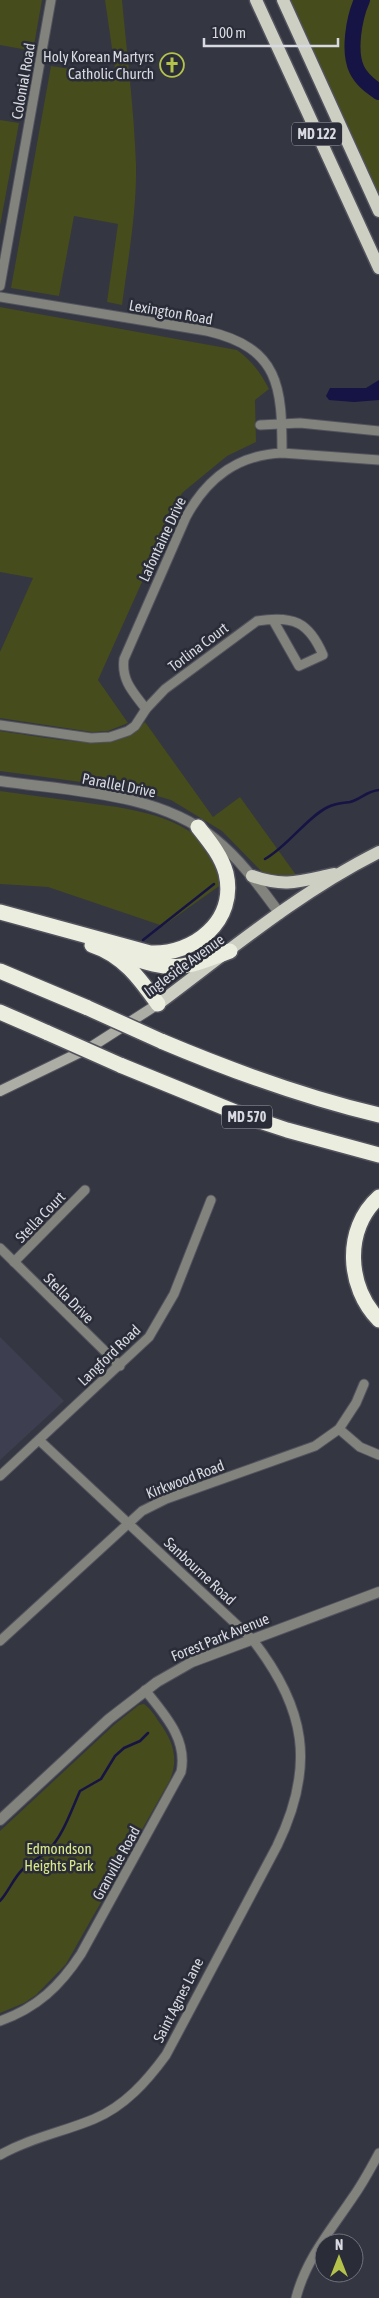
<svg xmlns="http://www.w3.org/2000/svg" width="379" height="2298" font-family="'Asap Condensed',sans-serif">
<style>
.built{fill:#3d3f50}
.green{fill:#464c1c}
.water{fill:#161345}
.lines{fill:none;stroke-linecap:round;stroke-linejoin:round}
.stream{stroke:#161345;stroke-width:2.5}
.river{stroke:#161345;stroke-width:16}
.minor-casing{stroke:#52535e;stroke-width:11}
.tertiary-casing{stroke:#52535e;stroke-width:12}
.secondary-casing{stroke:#52535e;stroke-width:12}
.primary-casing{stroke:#52535e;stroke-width:15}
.motorway-casing{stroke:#52535e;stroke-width:18}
.minor{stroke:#82837d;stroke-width:9}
.tertiary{stroke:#82837d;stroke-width:10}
.secondary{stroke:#acaea5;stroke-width:10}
.primary{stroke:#cdcfc3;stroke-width:12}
.motorway{stroke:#ebeddf;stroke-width:15}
.motorway-bridge-casing{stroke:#52535e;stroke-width:18;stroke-linecap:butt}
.motorway-bridge{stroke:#ebeddf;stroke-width:15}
.labels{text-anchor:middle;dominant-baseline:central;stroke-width:5;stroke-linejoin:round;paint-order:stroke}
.shield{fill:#2a2c37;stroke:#a4a5ae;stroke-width:1}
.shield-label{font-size:14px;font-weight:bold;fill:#d8d9e1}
.poi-label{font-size:15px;fill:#d8d9e1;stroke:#2a2c37;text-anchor:end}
.street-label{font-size:15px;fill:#d8d9e1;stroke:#2a2c37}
.park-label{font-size:15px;fill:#dae889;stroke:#2a2c37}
</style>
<rect width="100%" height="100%" fill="#343641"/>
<path class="built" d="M0,1337L64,1401L0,1460Z"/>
<g class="green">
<path d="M0,0H42L33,51L0,45Z"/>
<path d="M105,0H122C127,55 134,109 136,164C137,211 128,259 122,305L107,302L118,224L74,216L59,296L11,288L51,66L116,76Z"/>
<path d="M290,0H379V194Z"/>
<path d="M0,120L19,123L0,226Z"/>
<path d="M0,307L237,350C252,361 261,373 269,389L255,400L256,442L227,456L182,493L98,680L128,723L108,731L92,732L0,718V652L33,578L0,572Z"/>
<path d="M145,722L213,817L240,797L296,875L272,876L262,872L222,831L171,800L133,789L0,771V731C31,735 87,747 116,740C127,737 136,730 145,722Z"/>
<path d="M0,791C24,794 48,798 73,801C115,807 179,811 208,848C216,859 218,872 222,884L163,926L48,887L0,884Z"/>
<path d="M144,1704C151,1709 155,1716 159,1722C173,1741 179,1758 170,1780L66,1964L36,1995L24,2003L0,2013V1831L114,1725L139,1705Z"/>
</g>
<path class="water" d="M379,380V400L354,402L329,400L326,396L330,388H366Z"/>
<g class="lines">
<g class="stream">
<path d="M265,859C288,846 307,817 328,807C336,803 342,803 350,802C361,799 367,791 379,790"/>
<path d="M143,940L214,884"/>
<path d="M0,1901C9,1891 13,1879 22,1870C29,1861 39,1859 47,1852C63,1836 71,1811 80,1791L101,1779L115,1756L124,1748L140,1741L148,1733"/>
</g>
<path class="river" d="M362,0C354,18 348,52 357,70C362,80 370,86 379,92"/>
<g class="minor-casing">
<g id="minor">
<path d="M0,286L51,0"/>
<path d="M0,297L207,331C280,348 282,387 282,453C237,455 207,478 186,517L124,659C121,681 134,693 146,709"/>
<path d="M260,425L300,423L379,431"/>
<path d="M282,453L379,460"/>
<path d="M0,725L91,738L110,737L128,731L135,726L146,709L165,689L257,621C293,615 309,622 323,655L299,666L273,620"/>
<path d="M0,1248L120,1366"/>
<path d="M14,1262L85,1190"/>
<path d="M339,1429L360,1447L379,1455"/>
<path d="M0,1476L149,1337L174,1294L211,1200"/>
<path d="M0,1641L142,1511L166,1499L315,1446L339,1429L356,1403L364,1384"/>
<path d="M0,2021C37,2008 60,1986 81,1954L181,1772C188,1739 164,1714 145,1690"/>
<path d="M0,2155C30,2138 63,2132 94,2119C125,2106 147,2081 166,2055L277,1846C316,1766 306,1708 252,1639L39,1440"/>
<path d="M296,2298C306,2259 331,2230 353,2197C363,2183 371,2168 379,2153"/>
</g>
</g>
<g class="tertiary-casing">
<g id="tertiary">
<path d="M0,781C70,791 158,792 215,839C241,860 260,887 280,914"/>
<path d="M0,1820L109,1719L157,1682L192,1662L379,1592"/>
</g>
</g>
<g class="secondary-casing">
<path id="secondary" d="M0,1091L91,1047L158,1004"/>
</g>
<g class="primary-casing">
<g id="primary">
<path d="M256,0L379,268"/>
<path d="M283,0L379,211"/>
<path d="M252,876C285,888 301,881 334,874"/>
<path d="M158,1004C229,951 299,892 379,852"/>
</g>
</g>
<g class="motorway-casing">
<g id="motorway">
<path d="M0,912L150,953C194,955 237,921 226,873C221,855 209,841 198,827"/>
<path d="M92,945C123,955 140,979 158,1004"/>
<path d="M123,955C173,972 181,970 230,951"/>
<path d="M0,971L88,1008"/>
<path d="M0,1012L48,1033"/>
<path d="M161,1041C232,1071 303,1097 379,1115"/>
<path d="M120,1065L245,1116L287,1130L379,1155"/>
<path d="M379,1197C343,1229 347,1288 379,1320"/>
</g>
</g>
<use href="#minor" class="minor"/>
<use href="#tertiary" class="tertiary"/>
<use href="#secondary" class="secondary"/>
<use href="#primary" class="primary"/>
<use href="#motorway" class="motorway"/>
<g class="motorway-bridge-casing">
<g id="motorway-bridge">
<path d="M88,1008L161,1041"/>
<path d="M48,1033L120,1065"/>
</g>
</g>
<use href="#motorway-bridge" class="motorway-bridge"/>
</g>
<defs>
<g id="church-ring" transform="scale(1.25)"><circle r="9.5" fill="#2a2c37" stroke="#b4c24b" stroke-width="1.5"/><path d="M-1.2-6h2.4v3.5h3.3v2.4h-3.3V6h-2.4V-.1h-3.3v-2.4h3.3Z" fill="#b4c24b"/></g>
</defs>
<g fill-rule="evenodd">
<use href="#church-ring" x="172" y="65"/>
</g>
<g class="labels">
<g class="shield">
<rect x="292" y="122.5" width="50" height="23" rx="4"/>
<rect x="222" y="1105.5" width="50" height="23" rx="4"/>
</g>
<g class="shield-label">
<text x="317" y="134">MD 122</text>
<text x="247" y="1117">MD 570</text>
</g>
<g class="poi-label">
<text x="154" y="56">Holy Korean Martyrs<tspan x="154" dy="17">Catholic Church</tspan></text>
</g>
<g class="street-label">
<text transform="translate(23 81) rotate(-80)">Colonial Road</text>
<text transform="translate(171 312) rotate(10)">Lexington Road</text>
<text transform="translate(162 539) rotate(-65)">Lafontaine Drive</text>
<text transform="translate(198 647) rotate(-37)">Torlina Court</text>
<text transform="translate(119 785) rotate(11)">Parallel Drive</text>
<text transform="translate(184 965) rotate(-36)">Ingleside Avenue</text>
<text transform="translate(40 1217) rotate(-46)">Stella Court</text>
<text transform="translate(69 1298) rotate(45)">Stella Drive</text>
<text transform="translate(109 1355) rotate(-44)">Langford Road</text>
<text transform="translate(185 1479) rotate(-21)">Kirkwood Road</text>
<text transform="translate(200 1571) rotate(43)">Sanbourne Road</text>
<text transform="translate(220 1637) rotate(-22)">Forest Park Avenue</text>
<text transform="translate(116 1863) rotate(-61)">Granville Road</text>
<text transform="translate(178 2000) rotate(-63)">Saint Agnes Lane</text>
</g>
<g class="park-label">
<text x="59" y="1848">Edmondson<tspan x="59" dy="17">Heights Park</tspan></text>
</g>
</g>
<g transform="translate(339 2258)"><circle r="24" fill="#2a2c37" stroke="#70717b"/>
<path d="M0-4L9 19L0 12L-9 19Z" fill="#b4c24b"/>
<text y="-8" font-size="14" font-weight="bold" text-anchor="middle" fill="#d8d9e1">N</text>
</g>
<path d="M204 38v8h134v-8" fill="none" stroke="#d8d9e1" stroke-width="2.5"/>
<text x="212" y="38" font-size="15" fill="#d8d9e1" stroke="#2a2c37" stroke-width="4" paint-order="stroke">100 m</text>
</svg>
